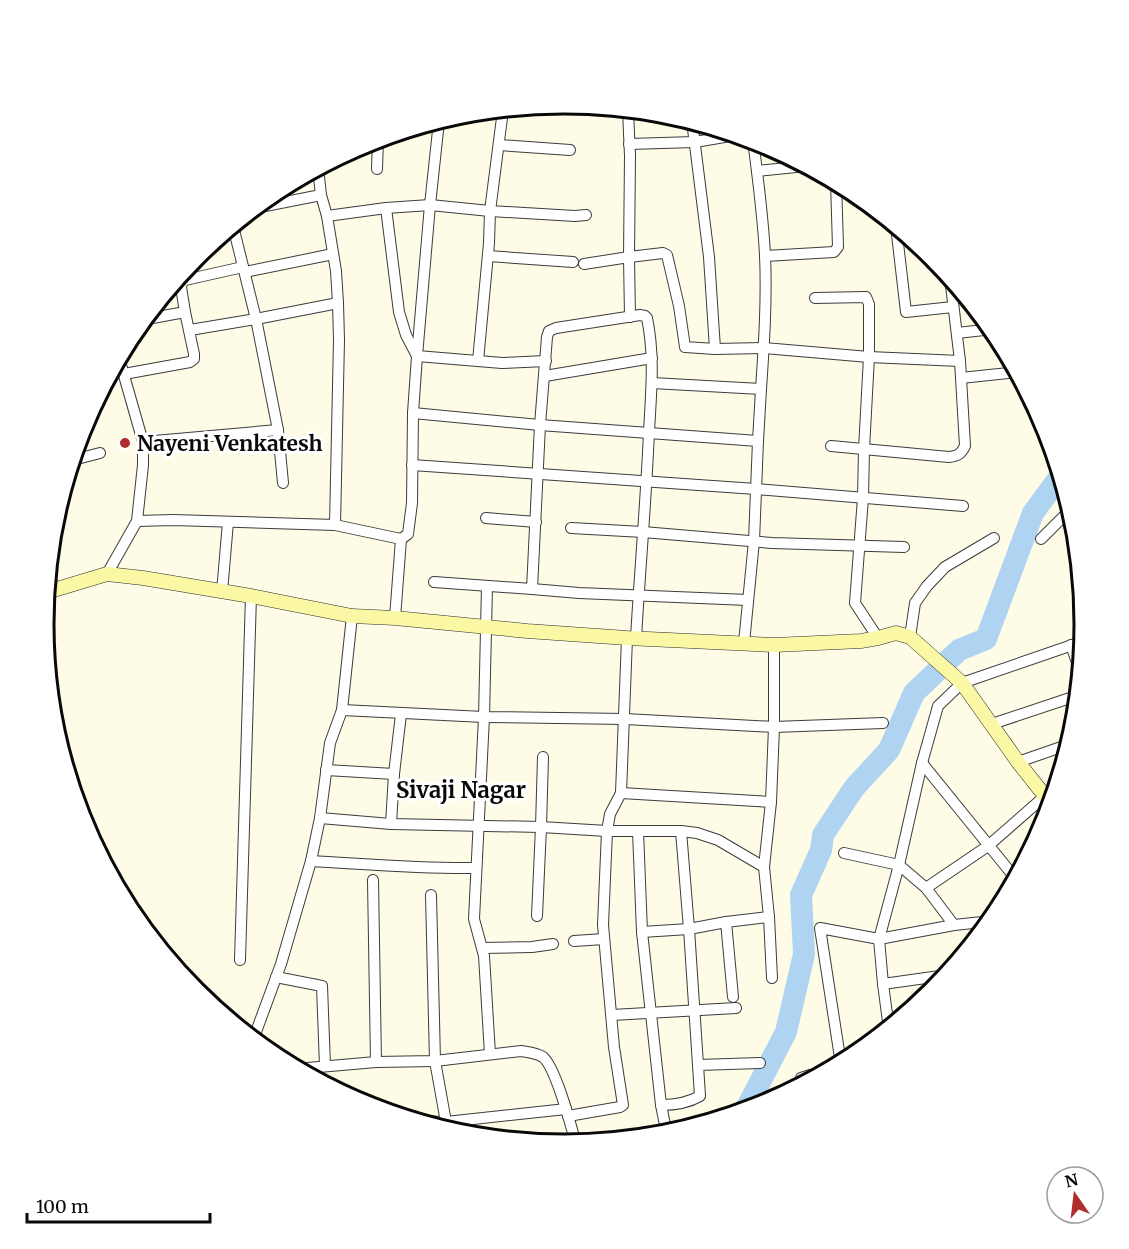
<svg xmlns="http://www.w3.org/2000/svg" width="1129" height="1249" font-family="Merriweather,serif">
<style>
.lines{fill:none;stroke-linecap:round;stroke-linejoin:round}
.river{stroke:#afd4f2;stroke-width:22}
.street-casing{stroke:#3c3c3c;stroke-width:12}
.secondary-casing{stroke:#2b2b2b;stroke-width:15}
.street{stroke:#fff;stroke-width:10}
.secondary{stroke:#faf7a5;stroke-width:14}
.poi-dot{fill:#b02e2b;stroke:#fff;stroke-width:2}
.labels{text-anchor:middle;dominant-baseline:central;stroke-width:6;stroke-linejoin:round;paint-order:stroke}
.poi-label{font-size:21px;font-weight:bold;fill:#090909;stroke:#fff;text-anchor:start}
.neighbourhood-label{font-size:22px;font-weight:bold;fill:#090909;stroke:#fff}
.rim{fill:none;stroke:#090909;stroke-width:3}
</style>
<rect width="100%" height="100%" fill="#fefbe7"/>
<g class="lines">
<path class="river" d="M742,1113L748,1105L786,1032L804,954L801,895L821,850L823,835L854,788L889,750L914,693L959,650L986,639L1033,513L1061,475"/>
<g class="street-casing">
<g id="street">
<path d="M628,110L630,156L629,257L663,253L667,255L679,306L685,347L715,349L764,348L869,357L960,361"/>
<path d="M692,121L709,257L715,349"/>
<path d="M753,140C758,178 763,216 765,255C767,299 764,345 761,389"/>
<path d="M629,144L695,142L736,135"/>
<path d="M499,145L570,150"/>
<path d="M318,168L321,195L327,216"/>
<path d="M377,169L378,139"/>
<path d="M757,171L806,166"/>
<path d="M255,208L321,195"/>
<path d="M386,208L399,312L406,335L417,356"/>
<path d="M233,226L256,319L278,430L283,483"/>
<path d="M896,226L906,312L953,307"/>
<path d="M488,256L573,262"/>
<path d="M765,256L834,252L838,247L836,182"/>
<path d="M584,264L629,257L630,317"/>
<path d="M245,272L333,254"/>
<path d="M815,298L866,297L869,304V357L864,449L863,498L855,603L878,638"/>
<path d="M147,319L185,312"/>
<path d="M190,330L256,319L338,303"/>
<path d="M957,333L993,329"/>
<path d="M417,356L430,205L439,121"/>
<path d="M478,361L489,243L490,211L503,110"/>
<path d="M124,374L190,362L194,359V354L185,312L181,287L182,283L185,280L243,267"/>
<path d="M545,376L652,358"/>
<path d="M961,378L1018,372"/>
<path d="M652,383L761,389L758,441"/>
<path d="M413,413L540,425L758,441L754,541L744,643"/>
<path d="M143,442L278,430"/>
<path d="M831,446L949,457C958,456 961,454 965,446L960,361L950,277"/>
<path d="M73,460L100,453"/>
<path d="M412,465L756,489L963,506"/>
<path d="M486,518L536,522"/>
<path d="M137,521L173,520L335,525L339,340L338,303L336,271L327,216L386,208L430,205L490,211L575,216L586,215"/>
<path d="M335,525L401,539L395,618"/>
<path d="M571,528L643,532L772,543L904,547"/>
<path d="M401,539L408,534L412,503L413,413L417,356L502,363L546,361"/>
<path d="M1041,539L1071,509"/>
<path d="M49,571L53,589"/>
<path d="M107,574L137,521L143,465V442L119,358"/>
<path d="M434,582L532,589L540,425L547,337L549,331L556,328L640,315L645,316L647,318C655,356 651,394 649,432C646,501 640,569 636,638"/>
<path d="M487,586L484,717L474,919L484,956L490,1054"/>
<path d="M532,589L579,593L748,600"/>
<path d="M222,592L228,522"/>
<path d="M910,637L915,603L927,586L945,567L994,538"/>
<path d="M1071,645L1081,674"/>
<path d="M342,710L484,717L625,719L774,727L883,723"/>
<path d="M992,724L1079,695"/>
<path d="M1018,762L1070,744"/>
<path d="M922,763L1016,879"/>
<path d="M326,770L394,774"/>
<path d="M621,793L771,802"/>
<path d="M320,818L391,824L541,827L607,831H681L697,833L718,840L764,867"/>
<path d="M391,824L394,774L401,714"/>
<path d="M638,831L642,932L661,1105L667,1135"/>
<path d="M681,831L689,929L698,1065"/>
<path d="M844,853L899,865L926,888L954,925"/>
<path d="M311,861C366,864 421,869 476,868"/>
<path d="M373,880L376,1062"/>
<path d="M926,888L988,846L1045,796L1055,793"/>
<path d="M431,895L435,1061L446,1122V1130"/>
<path d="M537,916L541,827L543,757"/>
<path d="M726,922L733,997"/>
<path d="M642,932L689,929L726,922L769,917"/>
<path d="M574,941L604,939"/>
<path d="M482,948L532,947L553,944"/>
<path d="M240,960L251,596"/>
<path d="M276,977L322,986L325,1066"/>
<path d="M772,978L769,917L764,867L771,802L774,727V645"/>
<path d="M883,984L947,975"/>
<path d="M612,1015L736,1008"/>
<path d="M889,1029L883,984L879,939L899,865L922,763L938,706L962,683L1084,641"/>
<path d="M253,1040L281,964L311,861L320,818L330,743L342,710L352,616"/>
<path d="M841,1064L820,928L879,939L954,925L992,921"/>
<path d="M296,1069L376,1062L435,1061L521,1051C528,1052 537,1053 543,1057C556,1068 571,1126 576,1144"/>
<path d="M801,1086L800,1082L801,1078L810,1075L824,1074"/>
<path d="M661,1105C674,1105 688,1103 700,1096L698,1065L760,1063"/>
<path d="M568,1116L620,1107L623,1105L614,1047L603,925L607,831L610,814L621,793L627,638"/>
<path d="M416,1121L446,1122L566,1109"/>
</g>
</g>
<g class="secondary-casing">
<path id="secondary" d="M47,592L107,574L143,578L251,596L352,616L395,618L527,631L627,638L774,645L861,641L878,638L896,633L910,637L962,683L1018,762L1052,805"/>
</g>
<use href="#street" class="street"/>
<use href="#secondary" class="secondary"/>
</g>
<circle class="poi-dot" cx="125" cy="443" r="6"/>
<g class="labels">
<g class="poi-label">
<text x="137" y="443">Nayeni Venkatesh</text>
</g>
<g class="neighbourhood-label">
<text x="461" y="790">Sivaji Nagar</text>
</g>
</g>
<path d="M0 0H1129V1249H0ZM54 624a510 510 0 1 1 1020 0a510 510 0 1 1-1020 0Z" fill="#fff" fill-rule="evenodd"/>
<path class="rim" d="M54 624a510 510 0 1 1 1020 0a510 510 0 1 1-1020 0Z"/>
<g transform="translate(1075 1195) rotate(346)"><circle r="28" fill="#ffffff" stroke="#9d9d9d" stroke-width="1.5"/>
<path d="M0-4.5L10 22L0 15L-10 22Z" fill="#b02e2b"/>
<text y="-9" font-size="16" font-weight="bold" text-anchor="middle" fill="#090909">N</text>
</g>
<path d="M27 1213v9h183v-9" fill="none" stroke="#090909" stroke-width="3"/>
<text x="36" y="1213" font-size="18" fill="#090909" stroke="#ffffff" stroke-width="4.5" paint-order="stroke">100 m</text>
</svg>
